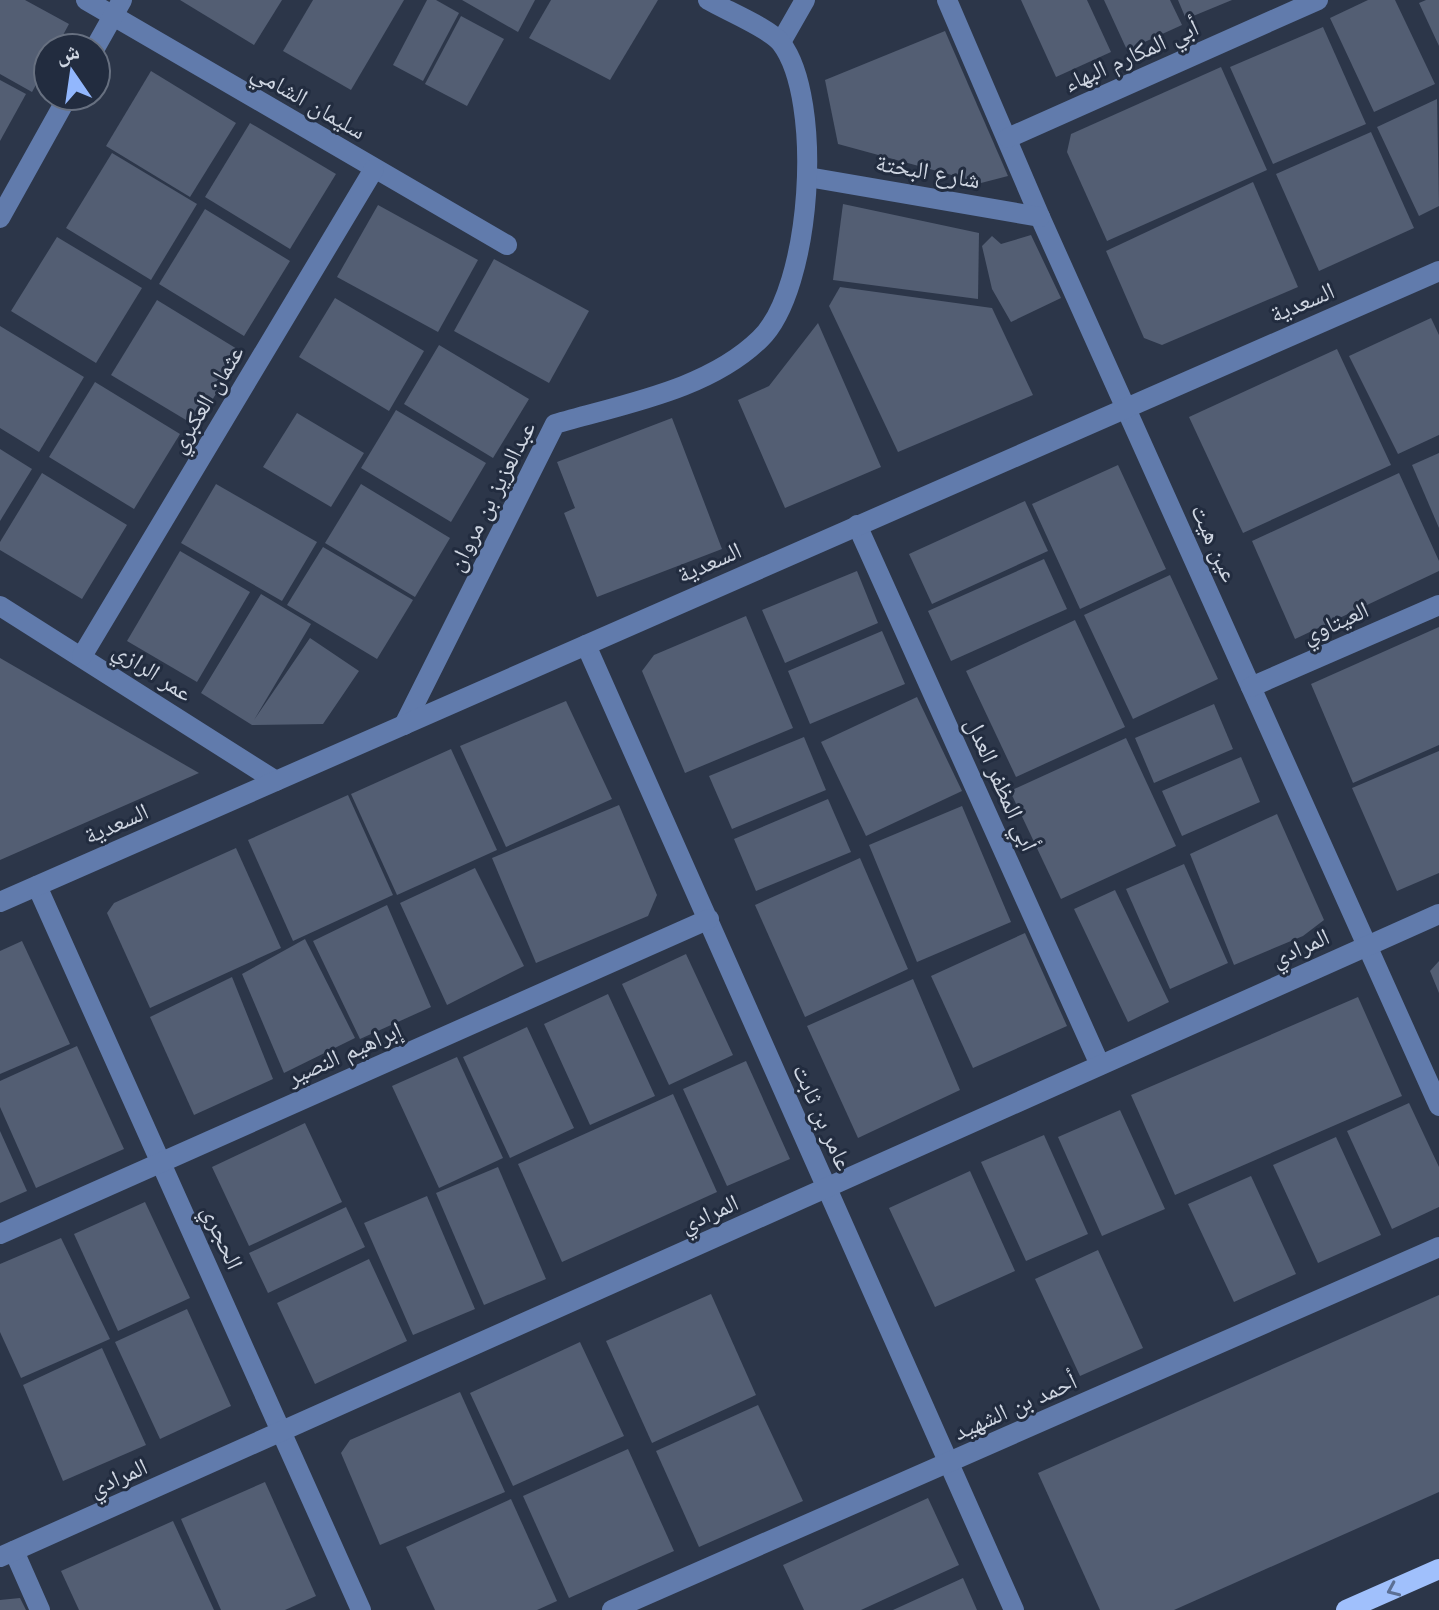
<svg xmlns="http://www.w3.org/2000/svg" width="1439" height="1610" font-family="Arial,'Noto Naskh Arabic',sans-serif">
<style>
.building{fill:#535e73}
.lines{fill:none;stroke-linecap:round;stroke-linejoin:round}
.minor{stroke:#617bac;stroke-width:20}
.major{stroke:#a0c0fc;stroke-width:20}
.oneway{stroke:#5b6f94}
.labels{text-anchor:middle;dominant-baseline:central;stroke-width:6;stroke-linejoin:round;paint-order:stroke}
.street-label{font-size:24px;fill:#cfd6e2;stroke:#222c3f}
</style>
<rect width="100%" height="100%" fill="#2c3649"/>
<g class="building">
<path d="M0,0H25L69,24L56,48H48V63L32,92L0,74Z"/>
<path d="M180,0H282L254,45Z"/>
<path d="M313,0H404L351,90L283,51Z"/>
<path d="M427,0H436L459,13L423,81L393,65Z"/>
<path d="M462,0H535L518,32Z"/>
<path d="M551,0H658L610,80L529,38Z"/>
<path d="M1021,0H1087L1111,52L1056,77Z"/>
<path d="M1104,0H1170L1182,25L1127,50Z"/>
<path d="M1178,0H1232L1186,19Z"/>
<path d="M1368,0H1395L1435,84L1374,112L1330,18Z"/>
<path d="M1426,0H1439V46L1419,3Z"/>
<path d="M461,16L504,39L467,106L425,84Z"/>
<path d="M1323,27L1366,124L1273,164L1230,67Z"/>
<path d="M945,31L1008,176L981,183L838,144L825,80Z"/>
<path d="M1221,67L1267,170L1107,241L1067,152L1071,134Z"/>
<path d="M151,71L236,123L190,197L106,146Z"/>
<path d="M0,80L26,94L0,141Z"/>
<path d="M1437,99L1439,206L1419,216L1377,127Z"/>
<path d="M250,123L336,174L290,249L205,197Z"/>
<path d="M1371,132L1414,228L1319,271L1276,174Z"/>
<path d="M112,153L197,204L151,280L66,228Z"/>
<path d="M1253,182L1298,287L1162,345L1144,338L1106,251Z"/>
<path d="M843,204L979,233L978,299L833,280Z"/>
<path d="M378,205L478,260L438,332L337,277Z"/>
<path d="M205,209L290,261L244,336L159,284Z"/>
<path d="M1031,235L1061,298L1011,322L992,289L982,246L992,236L1001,244Z"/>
<path d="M57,237L142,288L96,363L11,311Z"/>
<path d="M494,259L589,311L549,383L454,331Z"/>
<path d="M840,287L992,308L1033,395L898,452L829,306Z"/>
<path d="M335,298L424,351L389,411L299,357Z"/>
<path d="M157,300L242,352L196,426L111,375Z"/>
<path d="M1431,318L1439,335V435L1398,454L1349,356Z"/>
<path d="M818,323L881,467L785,508L738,400L769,386Z"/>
<path d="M0,326L84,377L39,452L0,428Z"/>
<path d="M439,345L529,399L493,458L404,404Z"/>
<path d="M1337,349L1391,465L1243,533L1189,417Z"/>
<path d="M95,382L180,434L134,509L49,457Z"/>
<path d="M396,410L486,463L451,522L361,468Z"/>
<path d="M297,413L364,453L331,507L263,467Z"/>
<path d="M672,418L722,549L597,597L564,513L575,508L557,462Z"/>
<path d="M0,449L32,469L0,521Z"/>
<path d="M1439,453V528L1412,465Z"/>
<path d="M1118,465L1166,569L1080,609L1032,504Z"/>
<path d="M42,473L127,525L82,599L0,550V542Z"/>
<path d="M1399,473L1439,561V571L1295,639L1252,541Z"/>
<path d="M216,484L317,542L282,601L181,543Z"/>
<path d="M361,484L450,538L415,597L325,543Z"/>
<path d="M1025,501L1048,551L932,604L909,554Z"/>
<path d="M323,547L413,600L377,659L287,605Z"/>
<path d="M180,551L250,592L197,682L127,641Z"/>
<path d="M1044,559L1067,609L951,661L928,611Z"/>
<path d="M857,571L878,623L785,663L762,610Z"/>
<path d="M1170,575L1218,679L1133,719L1084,615Z"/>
<path d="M261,594L311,624L254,720L310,638L359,671L323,724L252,725L201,693Z"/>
<path d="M746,616L793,728L685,773L642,671L654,655Z"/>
<path d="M1075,620L1125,727L1016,777L966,671Z"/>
<path d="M1439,627V745L1353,783L1311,684Z"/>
<path d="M882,631L905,684L810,724L788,671Z"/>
<path d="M0,658L199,773L0,860Z"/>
<path d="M917,697L962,791L866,836L821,742Z"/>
<path d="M566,701L612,799L506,847L460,746Z"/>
<path d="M1214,704L1233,749L1154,783L1135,738Z"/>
<path d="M804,737L826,790L732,829L709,776Z"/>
<path d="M1126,738L1176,846L1061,899L1010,791Z"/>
<path d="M451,749L497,850L397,895L351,794Z"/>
<path d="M1439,751V873L1397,891L1352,788Z"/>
<path d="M1241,757L1260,802L1182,836L1162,791Z"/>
<path d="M348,795L393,895L293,941L248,840Z"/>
<path d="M828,799L851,852L756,891L734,839Z"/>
<path d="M619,805L657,895L648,916L536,963L492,858Z"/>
<path d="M962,806L1011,922L917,962L869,845Z"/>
<path d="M1277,814L1324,920L1303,936L1234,965L1190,854Z"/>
<path d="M236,848L281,948L150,1008L107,913L114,903Z"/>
<path d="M860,858L908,969L805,1017L755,905Z"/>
<path d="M1184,864L1228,963L1170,989L1126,889Z"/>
<path d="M475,868L524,966L447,1005L400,903Z"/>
<path d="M1115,890L1169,1002L1128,1022L1074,909Z"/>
<path d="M387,905L431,1007L360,1039L313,941Z"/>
<path d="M1025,933L1067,1026L973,1068L931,976Z"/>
<path d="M305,939L355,1038L284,1073L242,974Z"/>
<path d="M22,941L70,1044L0,1074V951Z"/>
<path d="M686,954L733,1055L669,1085L622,984Z"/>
<path d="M1439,961V993L1430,971Z"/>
<path d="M232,977L273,1079L194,1115L150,1017Z"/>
<path d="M913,979L960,1090L858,1138L807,1026Z"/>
<path d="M608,994L655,1096L590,1125L544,1024Z"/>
<path d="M1358,997L1402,1096L1175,1195L1131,1095Z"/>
<path d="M527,1027L574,1128L510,1158L463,1057Z"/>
<path d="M77,1046L124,1149L36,1188L0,1107V1081Z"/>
<path d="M457,1057L503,1158L439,1188L392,1086Z"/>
<path d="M746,1061L790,1159L727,1186L683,1089Z"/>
<path d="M673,1094L717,1192L562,1262L518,1164Z"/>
<path d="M1409,1103L1439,1167V1207L1392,1229L1347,1131Z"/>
<path d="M1120,1110L1165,1209L1102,1236L1058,1137Z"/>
<path d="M305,1123L342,1202L249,1246L212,1167Z"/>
<path d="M0,1131L27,1191L0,1203Z"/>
<path d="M1044,1135L1088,1234L1026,1261L981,1162Z"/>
<path d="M1336,1137L1381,1235L1318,1263L1273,1165Z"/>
<path d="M498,1167L546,1279L484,1305L436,1193Z"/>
<path d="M970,1171L1015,1271L935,1307L889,1208Z"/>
<path d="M1251,1176L1296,1274L1234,1302L1188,1204Z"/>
<path d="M427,1196L475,1309L413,1335L364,1223Z"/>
<path d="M145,1202L190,1298L118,1331L74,1234Z"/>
<path d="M346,1207L365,1247L268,1293L249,1253Z"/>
<path d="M61,1238L110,1339L21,1378L0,1332V1264Z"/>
<path d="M1098,1250L1143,1348L1080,1376L1035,1279Z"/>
<path d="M369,1259L407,1341L315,1384L277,1303Z"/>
<path d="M711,1294L756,1395L652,1443L606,1341Z"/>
<path d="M1439,1295V1492L1174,1610H1100L1038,1473Z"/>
<path d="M187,1309L231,1406L160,1439L115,1342Z"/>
<path d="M580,1342L624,1436L513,1486L470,1393Z"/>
<path d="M102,1348L146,1445L63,1481L23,1385Z"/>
<path d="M460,1392L505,1492L380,1545L341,1453L350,1440Z"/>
<path d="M758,1405L803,1501L699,1547L656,1451Z"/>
<path d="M628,1449L674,1551L569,1598L523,1496Z"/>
<path d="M265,1482L316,1596L285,1610H221L181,1519Z"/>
<path d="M928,1498L959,1565L861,1610H804L783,1565Z"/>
<path d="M511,1499L557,1601L537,1610H435L406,1547Z"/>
<path d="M173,1521L214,1610H79L61,1571Z"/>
<path d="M963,1578L977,1610H893Z"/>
<path d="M20,1598L26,1610H0V1600Z"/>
</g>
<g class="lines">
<g class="minor">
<path d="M86,0L507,245"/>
<path d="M947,0L1040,217L1439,1106"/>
<path d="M781,42L805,0"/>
<path d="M95,48L122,0"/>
<path d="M1008,138L1318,0"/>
<path d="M808,177L1040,217"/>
<path d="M0,218L68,96"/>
<path d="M857,525L1100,1065"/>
<path d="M0,606L276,781"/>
<path d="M586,645L1014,1610"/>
<path d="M82,656L374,169"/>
<path d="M1251,687L1439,605"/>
<path d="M404,725L555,424C623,404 708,390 760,339C812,289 824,99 781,43C771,29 725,10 708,0"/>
<path d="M37,886L361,1610"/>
<path d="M0,902L1439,271"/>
<path d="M0,1234L709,919"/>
<path d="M14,1551L40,1610"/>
<path d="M0,1557L1439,914"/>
<path d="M612,1610L1439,1247"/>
</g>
<path class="major" d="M1346,1610L1439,1569"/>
</g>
<defs><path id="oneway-chevron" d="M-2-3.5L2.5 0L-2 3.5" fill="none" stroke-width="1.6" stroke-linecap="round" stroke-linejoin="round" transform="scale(2)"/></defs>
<use class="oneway" href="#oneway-chevron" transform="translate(1393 1590) rotate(156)"/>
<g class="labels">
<g class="street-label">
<text transform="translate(1131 55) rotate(-24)">أبي المكارم البهاء</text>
<text transform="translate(309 101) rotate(30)">سليمان الشامي</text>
<text transform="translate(928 171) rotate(10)">شارع البختة</text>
<text transform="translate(1302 302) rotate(-23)">السعدية</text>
<text transform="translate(206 399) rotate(-59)">عثمان العكبري</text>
<text transform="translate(491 496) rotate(-63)">عبدالعزيز بن مروان</text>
<text transform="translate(1215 543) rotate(66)">عين هيت</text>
<text transform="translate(709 562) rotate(-24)">السعدية</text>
<text transform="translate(1335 622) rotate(-24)">العيتاوي</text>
<text transform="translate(153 671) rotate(33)">عمر الرازي</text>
<text transform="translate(1002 784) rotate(66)">أبي المظفر العدل</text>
<text transform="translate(116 823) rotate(-24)">السعدية</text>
<text transform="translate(1300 947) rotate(-24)">المرادي</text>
<text transform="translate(344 1053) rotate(-24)">إبراهيم النصير</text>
<text transform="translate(823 1117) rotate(66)">عامر بن ثابت</text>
<text transform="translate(709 1213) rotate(-24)">المرادي</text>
<text transform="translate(223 1237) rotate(66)">الحجري</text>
<text transform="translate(1015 1406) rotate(-24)">أحمد بن الشهيد</text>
<text transform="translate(118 1477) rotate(-24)">المرادي</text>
</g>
</g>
<g transform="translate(72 72) rotate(347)"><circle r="38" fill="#222c3f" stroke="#677080" stroke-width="2"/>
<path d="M0-6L14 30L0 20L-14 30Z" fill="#92b7fd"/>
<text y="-12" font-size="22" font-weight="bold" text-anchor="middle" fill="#cfd6e2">ش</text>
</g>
</svg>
